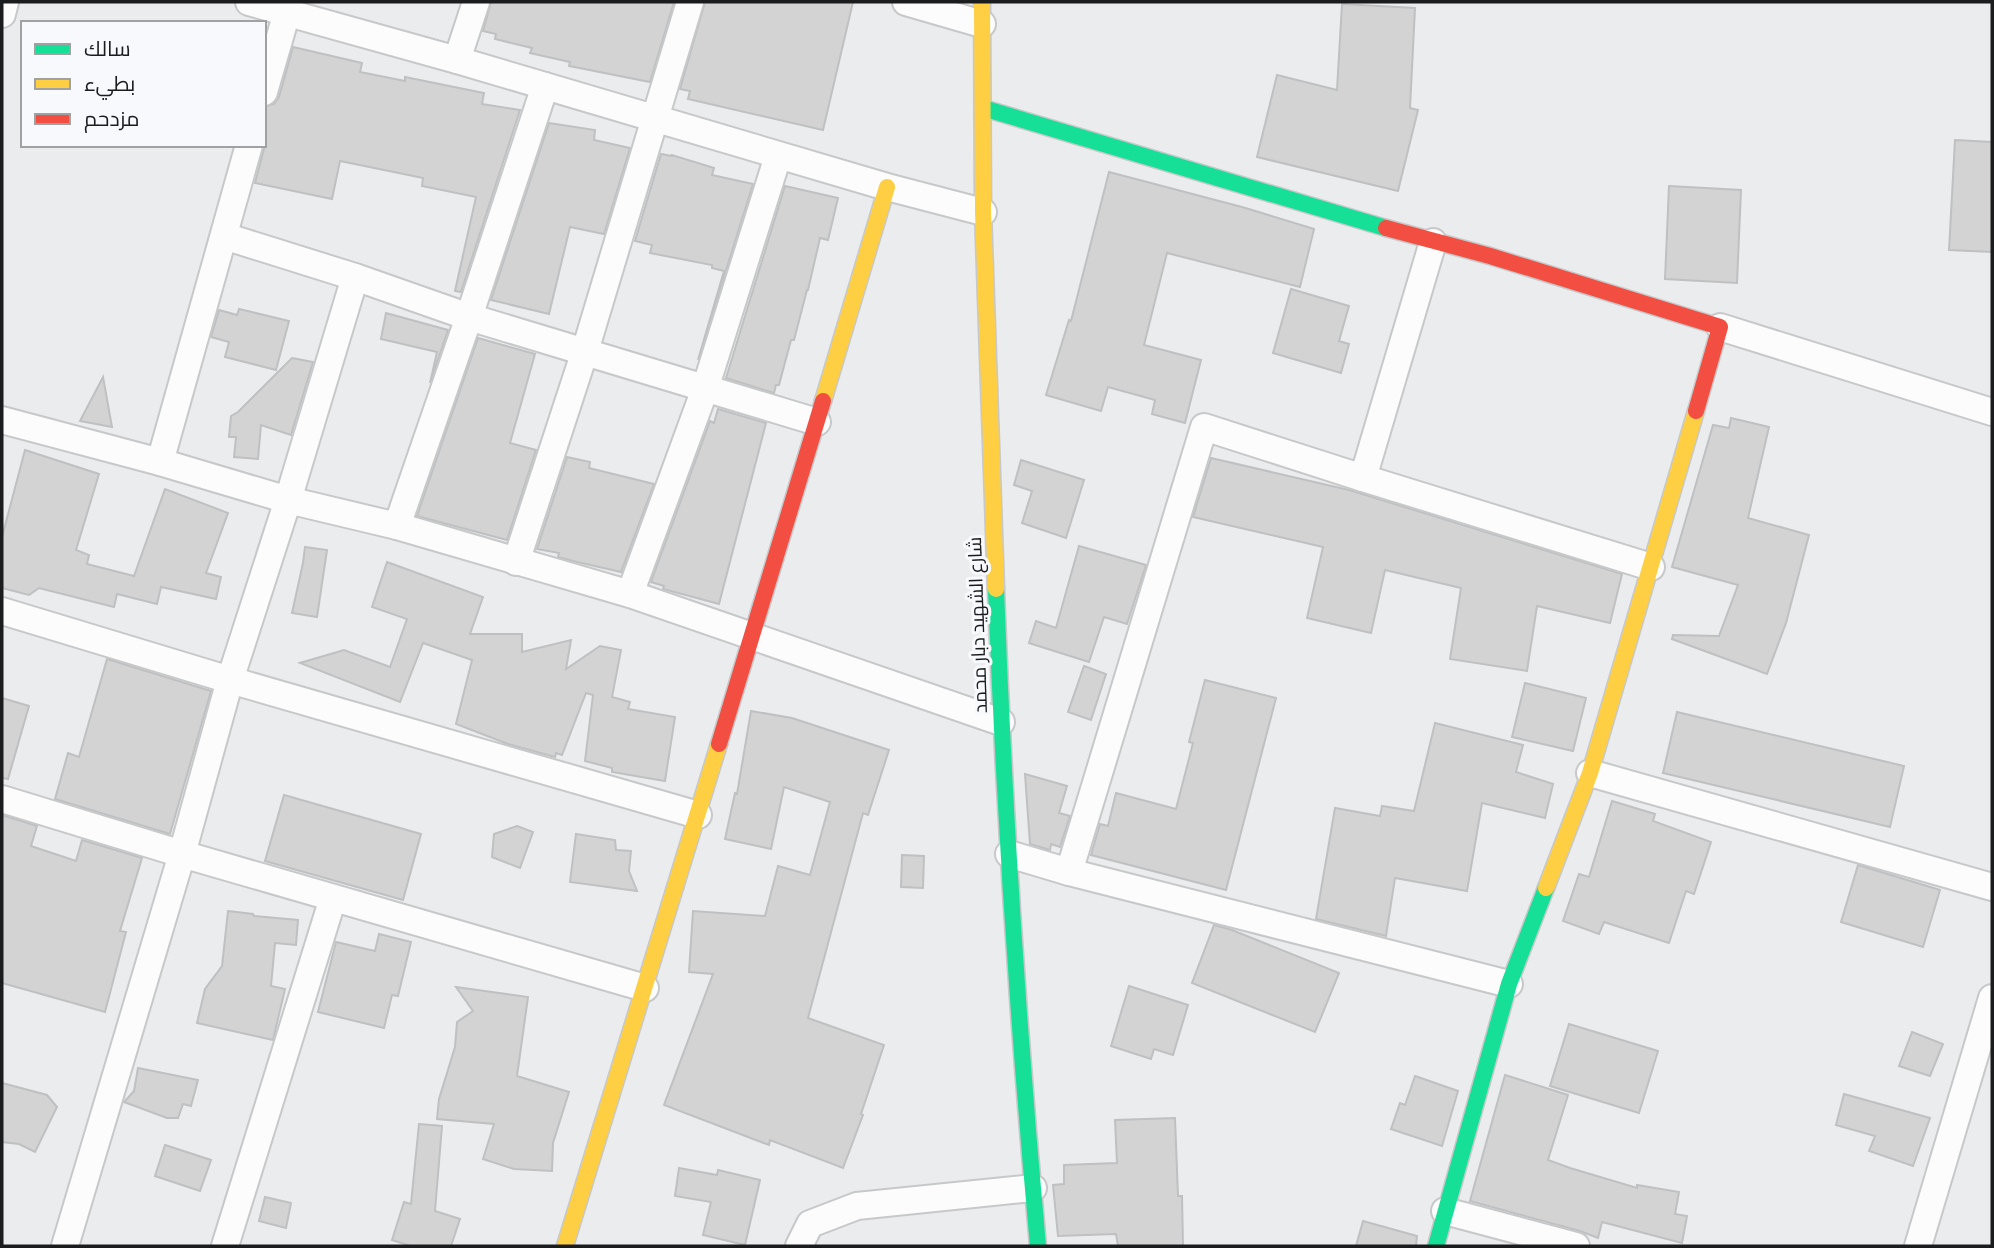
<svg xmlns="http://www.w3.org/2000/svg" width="1994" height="1248" font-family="'IBM Plex Sans',Cairo,sans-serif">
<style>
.building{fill:#d3d3d4;stroke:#bfc0c1;stroke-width:2}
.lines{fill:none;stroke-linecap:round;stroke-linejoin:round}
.street-casing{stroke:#c7c8c9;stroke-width:30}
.fast-casing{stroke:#c7c8c9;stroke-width:19}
.slow-casing{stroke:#c7c8c9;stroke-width:19}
.jam-casing{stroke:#c7c8c9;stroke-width:19}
.street{stroke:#fcfcfc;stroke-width:26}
.fast{stroke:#16e098;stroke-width:16}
.slow{stroke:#ffcf43;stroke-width:16}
.jam{stroke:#f24e42;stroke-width:16}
.labels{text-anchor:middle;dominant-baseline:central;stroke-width:6;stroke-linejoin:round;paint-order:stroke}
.street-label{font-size:19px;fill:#1b1c1d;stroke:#f7f9fc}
</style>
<rect width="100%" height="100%" fill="#ebeced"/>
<g class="building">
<path d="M491,2H674L650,82L569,66L570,62L530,53L532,48L495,39L496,34L483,31Z"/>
<path d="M705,2H853L823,130L688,99L690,91L680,89Z"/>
<path d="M1342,4L1415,8L1410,108L1418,110L1398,191L1257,157L1277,75L1337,90Z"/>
<path d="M293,47L362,63L360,72L405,81V77L484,93L482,104L520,110L461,292L455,291L476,197L422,186L423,178L340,161L332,199L255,183L264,149V107L274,104L279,97Z"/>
<path d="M549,123L595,130L594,140L630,148L604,234L570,227L549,314L491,300Z"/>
<path d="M1955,140L1992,142V252L1949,250Z"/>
<path d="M661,154L672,156V155L714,168L712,175L753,184L698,360L724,271L712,268V265L650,253L652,245L635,241Z"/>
<path d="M1109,172L1242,207L1314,229L1300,287L1167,253L1144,345L1201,360L1185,423L1152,414L1155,400L1108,387L1101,411L1046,395L1069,320L1071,321Z"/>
<path d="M785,186L838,198L828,240L820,238L808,290H807L794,340H791L779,385H776L774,393L726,378Z"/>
<path d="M1669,186L1741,190L1737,283L1665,279Z"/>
<path d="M1291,289L1349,306L1339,341L1349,344L1341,373L1273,353Z"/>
<path d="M239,309L289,321L276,370L225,357L229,342L211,337L219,310L237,315Z"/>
<path d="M386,313L448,330L430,383L437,352L381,339Z"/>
<path d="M478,338L535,354L510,443L536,450L507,540L417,516Z"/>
<path d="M292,358L313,362L291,435L261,425L258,459L234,457L236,437H229L231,416L238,412Z"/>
<path d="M103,377L112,427L80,421Z"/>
<path d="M718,409L766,423L719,604L667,590L663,589L664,586L651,582L710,421L714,423Z"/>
<path d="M1731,418L1769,427L1748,518L1809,535L1786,623L1767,674L1672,639L1673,635L1719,636L1738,585L1672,567L1713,425L1729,428Z"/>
<path d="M25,450L99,474L76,550L89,555L87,564L134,576L165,489L228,513L206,573L221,577L216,599L161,587L157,604L117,594L114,607L39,588L29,595L2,588V537Z"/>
<path d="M567,457L590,462L589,468L654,484L621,572L573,561L558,557L559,553L537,549Z"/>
<path d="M1211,458L1349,490L1622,574L1610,623L1537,606L1527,671L1450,659L1461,588L1385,570L1371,633L1307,618L1323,547L1193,517Z"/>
<path d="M1021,460L1084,480L1066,538L1022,523L1032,491L1014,485Z"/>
<path d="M1079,546L1146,565L1127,624L1104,617L1089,662L1029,643L1036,621L1056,628Z"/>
<path d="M305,547L327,550L317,617L292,613L303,563Z"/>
<path d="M387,562L483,597L470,634H522V652L571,640L566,669L600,646L621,650L612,697L630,702L628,709L675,717L665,781L612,772V768L585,761L593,695L586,693L562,755L556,753L555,757L508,744L456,724L472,660L423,643L400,702L300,663L344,650L390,667L407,619L372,607Z"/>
<path d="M107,659L211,691L170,834L55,799L68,753L79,757Z"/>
<path d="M1084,666L1106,674L1091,720L1068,712Z"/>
<path d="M1205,680L1276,698L1226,890L1091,855L1100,824L1108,826L1116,793L1176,809L1193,743L1189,742Z"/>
<path d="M1525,683L1586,698L1573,751L1512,737Z"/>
<path d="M2,698L29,706L8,779L2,778Z"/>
<path d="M751,711L792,718L889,750L868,815L863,813L808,1018L884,1045L861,1114L863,1115L843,1168L770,1140L769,1145L664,1105L713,974L689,972L693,911L765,916L778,866L810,875L830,802L784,787L771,849L725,839L735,793L737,794Z"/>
<path d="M1677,712L1904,766L1890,827L1663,773Z"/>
<path d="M1435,723L1523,745L1516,772L1553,784L1545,818L1482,803L1467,891L1395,878L1386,936L1316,919L1335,808L1380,816L1382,806L1414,811Z"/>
<path d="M1025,774L1067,786L1059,813L1070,816L1060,847L1051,844L1050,850L1030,844Z"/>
<path d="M284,795L421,834L403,900L265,861Z"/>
<path d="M1612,801L1655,814L1653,821L1711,842L1694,894L1686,891L1669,943L1604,922L1599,934L1563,921L1579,874L1589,877Z"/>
<path d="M2,815L37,826L31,846L76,861L82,840L142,858L120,931L126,932L105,1012L2,983Z"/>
<path d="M517,826L533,832L520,868L492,857L494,834Z"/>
<path d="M576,834L615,840L616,850L631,851L629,871L637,891L570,882Z"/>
<path d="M902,855L924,856L923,888L901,887Z"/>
<path d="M1858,865L1940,890L1923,947L1841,922Z"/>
<path d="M228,911L253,914L254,916L298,920L296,945L275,943L271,986L285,989L273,1040L197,1023L205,989L222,966Z"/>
<path d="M1214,925L1232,930L1339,973L1315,1032L1192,983Z"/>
<path d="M379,934L411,942L398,996L392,995L384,1028L318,1012L336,942L375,951Z"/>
<path d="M1129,986L1188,1005L1173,1055L1154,1049L1151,1059L1111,1046Z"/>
<path d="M456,987L528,997L517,1076L569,1092L553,1143L552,1171L514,1169L483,1159L494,1124L437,1119L439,1099L455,1047L457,1022L473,1011Z"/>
<path d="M1569,1024L1658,1051L1639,1113L1550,1086Z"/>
<path d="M1912,1032L1943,1044L1930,1076L1899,1066Z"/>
<path d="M138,1068L198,1080L191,1106L183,1104L178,1118H167L124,1102L134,1091Z"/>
<path d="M1505,1075L1568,1095L1548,1160L1570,1168L1637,1188V1185L1679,1192L1675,1214L1687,1216L1682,1243L1602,1222L1598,1238L1580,1231L1470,1201Z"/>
<path d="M1415,1076L1458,1091L1442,1146L1391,1129L1400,1103L1405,1105Z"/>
<path d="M2,1083L47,1095L57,1107L35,1152L19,1144L2,1142Z"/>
<path d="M1844,1094L1930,1118L1913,1166L1869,1151L1875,1136L1836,1125Z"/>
<path d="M1175,1118L1178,1196H1182L1183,1246H1118L1116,1234L1058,1236L1053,1185L1064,1184V1165L1117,1163L1115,1120Z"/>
<path d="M419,1124L442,1126L435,1211L460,1219L451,1246H411L392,1240L404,1202L411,1204Z"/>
<path d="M165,1145L211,1160L200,1191L155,1176Z"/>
<path d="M679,1168L717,1175L718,1170L760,1180L745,1245L703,1235L711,1202L675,1196Z"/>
<path d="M265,1197L291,1203L286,1228L259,1221Z"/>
<path d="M1363,1221L1417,1236L1416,1246H1356Z"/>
</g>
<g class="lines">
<g class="street-casing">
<g id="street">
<path d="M249,2L457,60L887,187L983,212"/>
<path d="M906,2L982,24"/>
<path d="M2,14L5,2"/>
<path d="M457,60L476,2"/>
<path d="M264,92L290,2"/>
<path d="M224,236L355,277L469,317L817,422"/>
<path d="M1433,242L1363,478L1651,567"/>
<path d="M1720,327L1992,412"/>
<path d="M2,420L160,462L288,500L397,526L630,594L1001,722"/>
<path d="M160,462L249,145"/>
<path d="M397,526L469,317L545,86"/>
<path d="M516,562L585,351L690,2"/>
<path d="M630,594L705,389L778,156"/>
<path d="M2,611L230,680L698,815"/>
<path d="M1590,773L1992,887"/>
<path d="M2,799L182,854L645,988"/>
<path d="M1009,854L1069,872L1509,984"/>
<path d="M1069,872L1204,427L1363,478"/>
<path d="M1445,1211L1576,1246"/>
<path d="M65,1246L182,854L230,680L288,500L355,277"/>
<path d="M225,1246L333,898"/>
<path d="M799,1246L810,1224L857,1206L1033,1188"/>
<path d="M1918,1246L1992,998"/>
</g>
</g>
<g class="fast-casing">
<g id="fast">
<path d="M983,108L1386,228"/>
<path d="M996,589C1004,808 1018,1027 1038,1246"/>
<path d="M1436,1246L1509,984L1546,888"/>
</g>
</g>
<g class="slow-casing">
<g id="slow">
<path d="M982,2L983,212L996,589"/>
<path d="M823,401L887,187"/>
<path d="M1546,888L1590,773L1696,411"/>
<path d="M565,1246L719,744"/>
</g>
</g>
<g class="jam-casing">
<g id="jam">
<path d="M1386,228L1490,256L1720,327L1696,411"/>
<path d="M719,744L823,401"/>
</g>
</g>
<use href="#street" class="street"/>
<use href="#fast" class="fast"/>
<use href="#slow" class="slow"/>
<use href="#jam" class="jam"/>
</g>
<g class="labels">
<g class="street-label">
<text transform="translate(977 625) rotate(-92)">شارع الشهيد دبار محمد</text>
</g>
</g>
<rect width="1994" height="1248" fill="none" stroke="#1b1c1d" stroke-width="7"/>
<rect x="21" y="21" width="245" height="126" fill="#f7f9fc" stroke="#9fa1a3" stroke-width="2"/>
<rect x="35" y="44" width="35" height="10" fill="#16e098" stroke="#9fa1a3" stroke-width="2"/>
<text x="84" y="56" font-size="21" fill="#1b1c1d">سالك</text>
<rect x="35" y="79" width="35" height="10" fill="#ffcf43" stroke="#9fa1a3" stroke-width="2"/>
<text x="84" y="91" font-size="21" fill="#1b1c1d">بطيء</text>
<rect x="35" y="114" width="35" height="10" fill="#f24e42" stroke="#9fa1a3" stroke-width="2"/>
<text x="84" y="126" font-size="21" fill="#1b1c1d">مزدحم</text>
</svg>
